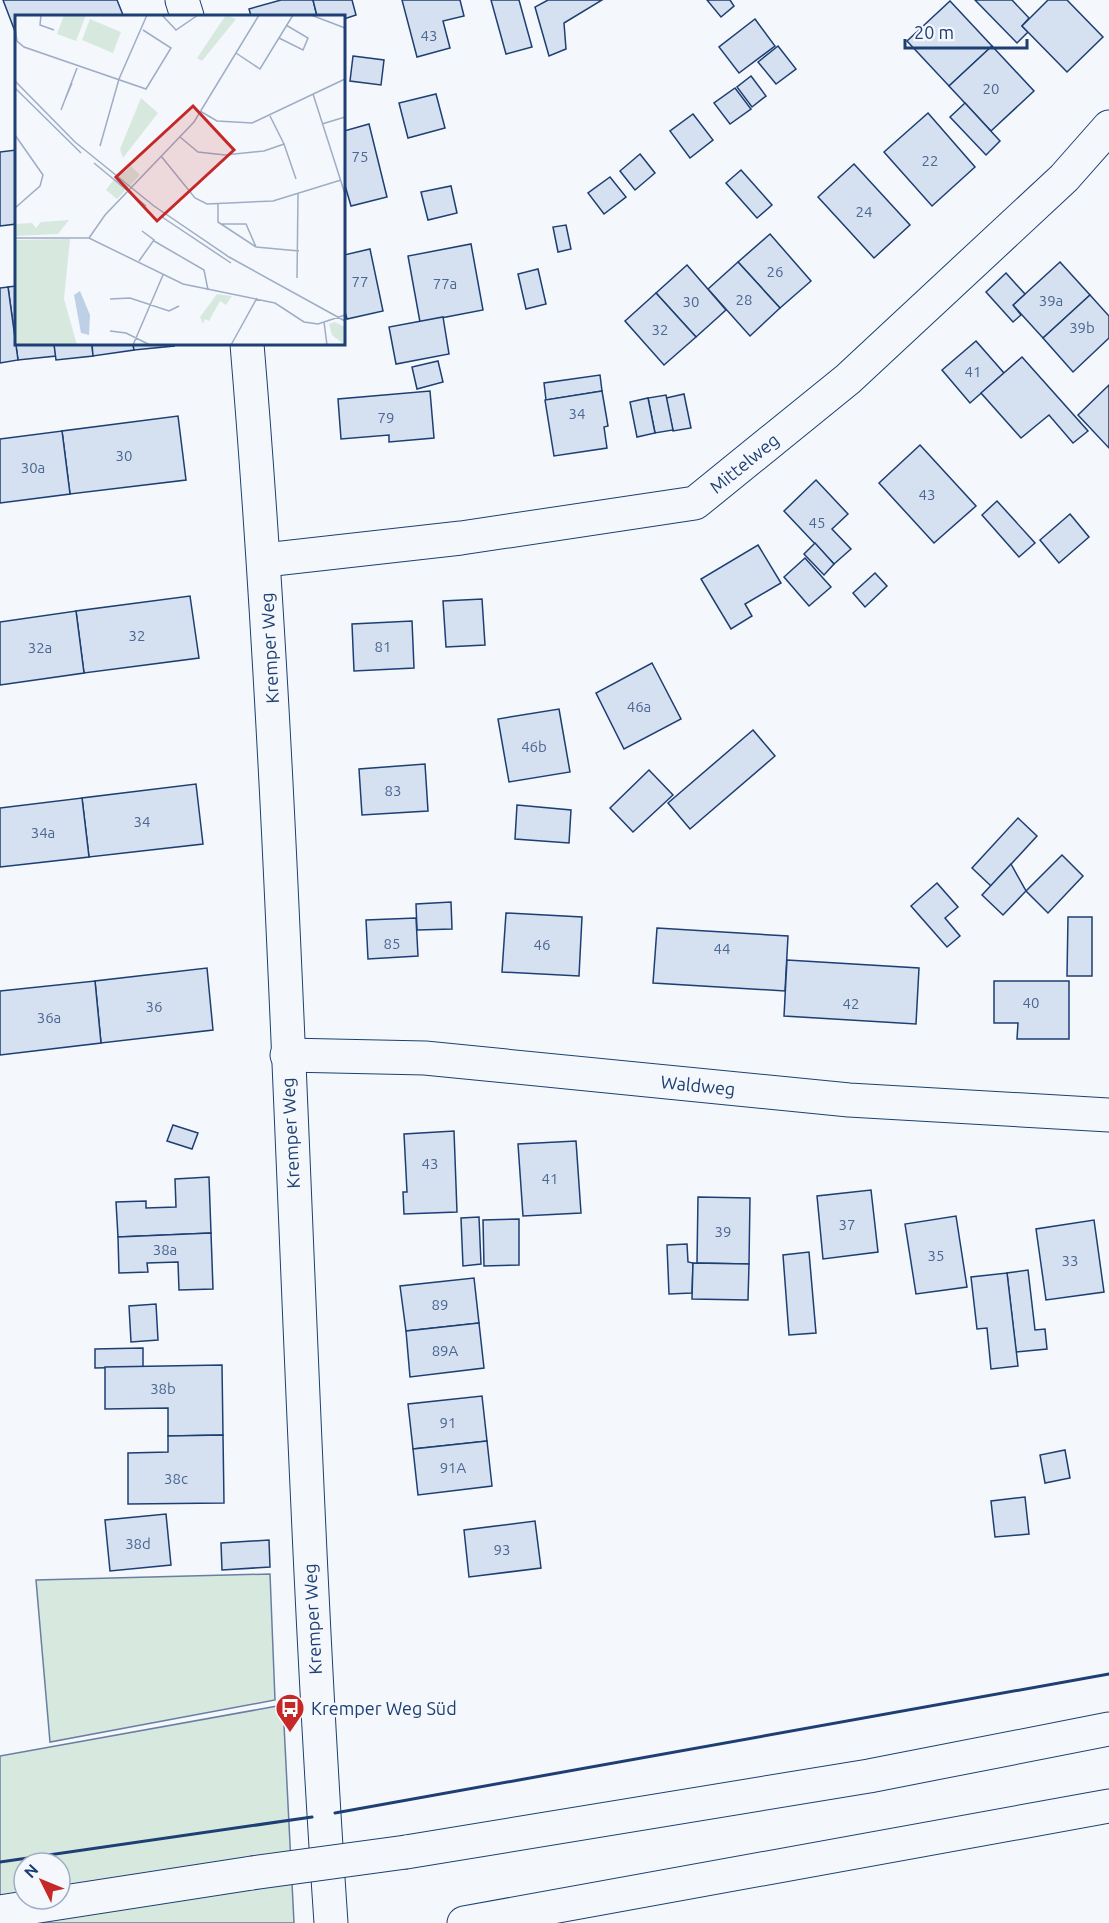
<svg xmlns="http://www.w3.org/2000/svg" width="1109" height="1923" font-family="Ubuntu,sans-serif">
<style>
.green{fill:#d7e8df;stroke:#687fa3;stroke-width:1.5;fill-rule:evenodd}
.building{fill:#d5e0f0;stroke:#1d3f73;stroke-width:1.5}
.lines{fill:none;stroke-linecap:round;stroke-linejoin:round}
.street-casing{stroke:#1d3f73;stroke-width:35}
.secondary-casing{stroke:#1d3f73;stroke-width:35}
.highway-casing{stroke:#1d3f73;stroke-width:35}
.street{stroke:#f4f7fb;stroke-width:33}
.secondary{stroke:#f4f7fb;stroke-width:33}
.highway{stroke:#f4f7fb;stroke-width:33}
.highway-bridge-casing{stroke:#1d3f73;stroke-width:35;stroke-linecap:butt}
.highway-bridge{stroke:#f4f7fb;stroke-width:33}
.wall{stroke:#1d3f73;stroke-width:3}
.labels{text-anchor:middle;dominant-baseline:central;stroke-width:4.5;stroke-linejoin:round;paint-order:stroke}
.number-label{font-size:15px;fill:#4b6792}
.street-label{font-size:18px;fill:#1d3f73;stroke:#f4f7fb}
.poi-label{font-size:18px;fill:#1d3f73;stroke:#f4f7fb;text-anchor:start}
.inset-road{fill:none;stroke:#9eadc5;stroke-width:1.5}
.view{fill:#c62828;fill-opacity:0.15;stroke:#c62828;stroke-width:3}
.inset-edge{fill:none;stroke:#1d3f73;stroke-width:3}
</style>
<rect width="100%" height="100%" fill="#f4f7fb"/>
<g class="green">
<path d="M270,1574L275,1700L50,1742L36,1580Z"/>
<path d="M283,1705L294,1923H0V1756ZM24,1863H60V1899H24Z"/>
</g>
<g class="building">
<path d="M3,0H117L123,15L16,16V34Z"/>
<path d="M281,0H313L317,16H251L249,9Z"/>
<path d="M313,0H352L356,15L344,19V16H317Z"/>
<path d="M402,0H460L464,16L443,21L450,48L417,57Z"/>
<path d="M491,0H519L532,47L506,54Z"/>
<path d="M548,0H602L564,23L566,49L549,56L535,7Z"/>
<path d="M707,0H730L734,6L721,17Z"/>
<path d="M975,0H1012L1029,18L1022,26L1028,32L1017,43Z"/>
<path d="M1048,0H1067L1103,37L1067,72L1022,26Z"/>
<path d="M950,1L992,46L949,86L907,41Z"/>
<path d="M755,19L775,46L739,73L719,47Z"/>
<path d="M778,46L796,69L776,84L758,62Z"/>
<path d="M992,46L1034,91L991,131L949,86Z"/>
<path d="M353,56L384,60L381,85L350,81Z"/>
<path d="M751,76L766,96L752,107L737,87Z"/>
<path d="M735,88L751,109L730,124L714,103Z"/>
<path d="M436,94L445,128L408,138L399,103Z"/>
<path d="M965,103L1000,141L986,155L950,117Z"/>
<path d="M928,113L975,167L932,206L884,152Z"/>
<path d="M693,114L713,140L690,158L670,131Z"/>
<path d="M369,124L387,197L351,206L344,182V131Z"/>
<path d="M16,150V224L0,226V152Z"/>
<path d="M640,154L655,173L635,190L620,171Z"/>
<path d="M854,164L910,225L874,258L818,197Z"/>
<path d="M741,170L772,205L757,218L726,183Z"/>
<path d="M610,177L626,197L604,214L588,193Z"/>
<path d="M451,186L457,213L428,220L421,192Z"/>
<path d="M566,225L571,249L558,252L553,227Z"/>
<path d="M770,234L811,281L780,308L738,262Z"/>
<path d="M471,244L483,310L420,322L408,256Z"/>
<path d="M370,249L383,311L347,319L344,308V255Z"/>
<path d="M738,262L780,308L750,336L708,289Z"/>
<path d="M1060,262L1090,295L1043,338L1013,305Z"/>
<path d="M687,265L726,310L696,337L656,293Z"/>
<path d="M538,269L546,304L526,309L518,274Z"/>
<path d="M1006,273L1025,294L1013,305L1021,315L1013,322L986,292Z"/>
<path d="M16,286V344H54L56,356L18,360L8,287Z"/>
<path d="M8,287L18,360L0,363V288Z"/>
<path d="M656,293L696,337L664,365L625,321Z"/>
<path d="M1090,295L1109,316V338L1073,372L1043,338Z"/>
<path d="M443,317L449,354L396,364L389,327Z"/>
<path d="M976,341L1004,373L970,403L942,370Z"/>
<path d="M54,344H92L93,356L56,360Z"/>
<path d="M92,344H133L134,350L93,356Z"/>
<path d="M133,344H173L174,346L134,350Z"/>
<path d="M1022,357L1088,431L1073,443L1049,415L1021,438L981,393Z"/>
<path d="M438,361L443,382L417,389L412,367Z"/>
<path d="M600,375L602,391L546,400L544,383Z"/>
<path d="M1109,385V448L1078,415Z"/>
<path d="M430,391L434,438L389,442V435L341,439L338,399Z"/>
<path d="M602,391L608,426L604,427L607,448L554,456L545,400Z"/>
<path d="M684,394L691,428L673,431L666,398Z"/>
<path d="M666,395L673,430L655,433L648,398Z"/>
<path d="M648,398L655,433L637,437L630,402Z"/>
<path d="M178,416L186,480L70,494L62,431Z"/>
<path d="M62,431L70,494L0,503V439Z"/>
<path d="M920,445L976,506L934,543L879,483Z"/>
<path d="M816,480L848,514L832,529L851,549L834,564L784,511Z"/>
<path d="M997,501L1035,543L1019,557L982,515Z"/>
<path d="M1070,514L1089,537L1059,563L1040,540Z"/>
<path d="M815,543L834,564L824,575L804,554Z"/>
<path d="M758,545L781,583L745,604L752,616L731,629L701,579Z"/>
<path d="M805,558L831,587L809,606L784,577Z"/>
<path d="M875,573L887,586L865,607L853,593Z"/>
<path d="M190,596L199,658L84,673L76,611Z"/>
<path d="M482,599L485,645L446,647L443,601Z"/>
<path d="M76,611L84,673L0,685V622Z"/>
<path d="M412,621L414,668L354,671L352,624Z"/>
<path d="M652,663L681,719L624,749L596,693Z"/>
<path d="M559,709L570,772L509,782L498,719Z"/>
<path d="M753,730L775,756L690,829L668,803Z"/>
<path d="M425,764L428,811L362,815L359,769Z"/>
<path d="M649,770L673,795L633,832L610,808Z"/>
<path d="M196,784L203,844L89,857L82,798Z"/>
<path d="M82,798L89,857L0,867V808Z"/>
<path d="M517,805L571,810L569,843L515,839Z"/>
<path d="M1018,818L1037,836L991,886L972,868Z"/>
<path d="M1062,855L1083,876L1048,913L1026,891Z"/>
<path d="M1011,864L1026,891L1003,915L982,895Z"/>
<path d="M937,883L958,907L945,918L960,936L947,947L911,906Z"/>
<path d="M451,902L452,929L417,930L416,904Z"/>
<path d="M506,913L582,917L579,976L502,972Z"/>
<path d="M1068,917H1092V976H1067Z"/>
<path d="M416,918L418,956L368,959L366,920Z"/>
<path d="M657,928L788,936L785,991L653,983Z"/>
<path d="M787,960L919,968L916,1024L784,1016Z"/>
<path d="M207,968L213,1030L101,1043L95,981Z"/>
<path d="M95,981L101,1043L0,1055V991Z"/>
<path d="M994,981H1069V1039H1017L1018,1023H994Z"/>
<path d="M173,1125L198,1133L192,1149L167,1141Z"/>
<path d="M454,1131L457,1212L404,1214L403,1192H407L404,1134Z"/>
<path d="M576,1141L581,1213L523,1216L518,1144Z"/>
<path d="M209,1177L211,1233L118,1237L116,1202L146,1201V1208L176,1207L175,1179Z"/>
<path d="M871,1190L878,1252L823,1259L817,1196Z"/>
<path d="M698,1197L750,1198L749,1264L697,1263Z"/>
<path d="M956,1216L967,1287L916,1294L905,1224Z"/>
<path d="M479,1217L481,1264L463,1266L461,1218Z"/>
<path d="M519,1219V1265L484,1266L483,1220Z"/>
<path d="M1094,1220L1104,1292L1046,1300L1036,1229Z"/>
<path d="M211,1233L213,1289L179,1290L178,1262L147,1263L148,1272L119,1273L118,1237Z"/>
<path d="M687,1244L688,1262L693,1263L692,1293L669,1294L667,1245Z"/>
<path d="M809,1252L816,1333L789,1335L783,1255Z"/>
<path d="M693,1263L749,1264L748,1300L692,1299Z"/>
<path d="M1028,1270L1035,1330L1045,1329L1047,1349L1016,1352L1007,1273Z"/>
<path d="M1007,1273L1018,1366L991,1369L987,1328L977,1329L971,1277Z"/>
<path d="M474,1278L479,1323L406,1331L400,1286Z"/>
<path d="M156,1304L158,1340L131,1342L129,1306Z"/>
<path d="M479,1323L484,1368L410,1377L406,1331Z"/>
<path d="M143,1348V1367L95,1368V1349Z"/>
<path d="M222,1365L223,1435L168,1436V1408L105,1409V1367Z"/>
<path d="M482,1396L487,1441L413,1449L408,1404Z"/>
<path d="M223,1435L224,1503L128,1504V1453L168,1452V1436Z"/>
<path d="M487,1441L492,1486L418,1495L413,1449Z"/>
<path d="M1065,1450L1070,1478L1045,1483L1040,1455Z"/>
<path d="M1025,1497L1029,1534L995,1537L991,1501Z"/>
<path d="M166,1514L171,1565L110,1571L105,1520Z"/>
<path d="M535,1521L541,1568L469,1577L464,1530Z"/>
<path d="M269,1540L270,1567L222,1570L221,1543Z"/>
</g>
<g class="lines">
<g class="street-casing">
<g id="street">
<path d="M265,560L461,538L695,503L848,379L1064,178L1109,127"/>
<path d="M287,1055L425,1058L849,1100L1109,1115"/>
</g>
</g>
<g class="secondary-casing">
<g id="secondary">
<path d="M182,0L187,16"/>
<path d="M247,344C291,869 295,1397 331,1923"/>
</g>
</g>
<g class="highway-casing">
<g id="highway">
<path d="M406,1852L869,1776L1109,1729"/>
<path d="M0,1912L252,1873"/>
<path d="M464,1923L1109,1806"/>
</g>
</g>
<use href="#street" class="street"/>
<use href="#secondary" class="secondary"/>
<use href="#highway" class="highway"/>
<g class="highway-bridge-casing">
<path id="highway-bridge" d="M252,1873L406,1852"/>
</g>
<use href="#highway-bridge" class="highway-bridge"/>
<g class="wall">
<path d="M335,1813L1109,1674"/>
<path d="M0,1862L312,1817"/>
</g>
</g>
<defs>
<g id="bus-pin" transform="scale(1.5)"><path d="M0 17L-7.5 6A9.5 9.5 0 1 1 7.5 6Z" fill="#c62828" stroke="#f4f7fb"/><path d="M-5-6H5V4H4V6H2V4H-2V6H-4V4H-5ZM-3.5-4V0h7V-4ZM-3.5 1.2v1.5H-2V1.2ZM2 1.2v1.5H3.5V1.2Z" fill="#fff"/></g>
</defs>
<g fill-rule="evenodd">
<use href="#bus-pin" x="290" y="1708"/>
</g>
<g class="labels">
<g class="number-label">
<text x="429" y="35">43</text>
<text x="991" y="88">20</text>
<text x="360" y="156">75</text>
<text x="930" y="160">22</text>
<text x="864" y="211">24</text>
<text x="775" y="271">26</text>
<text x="360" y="281">77</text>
<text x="445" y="283">77a</text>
<text x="744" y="299">28</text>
<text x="1051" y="300">39a</text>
<text x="691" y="301">30</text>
<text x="1082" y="327">39b</text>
<text x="660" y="329">32</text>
<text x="973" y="371">41</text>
<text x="577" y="413">34</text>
<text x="386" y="417">79</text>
<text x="124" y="455">30</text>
<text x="33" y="467">30a</text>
<text x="927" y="494">43</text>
<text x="817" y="522">45</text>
<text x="137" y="635">32</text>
<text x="383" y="646">81</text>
<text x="40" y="647">32a</text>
<text x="639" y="706">46a</text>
<text x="534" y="746">46b</text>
<text x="393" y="790">83</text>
<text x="142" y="821">34</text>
<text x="43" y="832">34a</text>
<text x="392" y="943">85</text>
<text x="542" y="944">46</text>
<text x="722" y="948">44</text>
<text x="1031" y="1002">40</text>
<text x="851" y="1003">42</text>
<text x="154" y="1006">36</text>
<text x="49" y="1017">36a</text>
<text x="430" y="1163">43</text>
<text x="550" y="1178">41</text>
<text x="847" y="1224">37</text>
<text x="723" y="1231">39</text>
<text x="165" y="1249">38a</text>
<text x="936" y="1255">35</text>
<text x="1070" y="1260">33</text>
<text x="440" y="1304">89</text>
<text x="445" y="1350">89A</text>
<text x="163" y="1388">38b</text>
<text x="448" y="1422">91</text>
<text x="453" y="1467">91A</text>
<text x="176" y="1478">38c</text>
<text x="138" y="1543">38d</text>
<text x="502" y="1549">93</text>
</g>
<g class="street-label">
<text transform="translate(744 463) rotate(-39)">Mittelweg</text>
<text transform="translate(269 648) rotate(-93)">Kremper Weg</text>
<text transform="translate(698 1085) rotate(6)">Waldweg</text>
<text transform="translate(290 1133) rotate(-93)">Kremper Weg</text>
<text transform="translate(312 1619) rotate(-93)">Kremper Weg</text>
</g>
<g class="poi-label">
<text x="311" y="1708">Kremper Weg Süd</text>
</g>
</g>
<g transform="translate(15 15)">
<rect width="330" height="330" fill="#f4f7fb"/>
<path d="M49,0H71L61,26L42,19ZM211,0L221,4L187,46L182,43ZM75,4L106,17L98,38L67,25ZM126,83L143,98L108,143L105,134ZM116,151L125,160L102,184L91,175L106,155L110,157ZM54,205L43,219L0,221V209L17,208L21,213L26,207ZM55,224L49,284L62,330H0V225ZM202,279L217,281L211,290L205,286L194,306L190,304L188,309L185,302ZM320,307L330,312V330L317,320L314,309Z" fill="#d7e8df"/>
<path d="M65,276L75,300L74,320L66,318L59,280Z" fill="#bed0e5"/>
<path class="inset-road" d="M26,0L25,10L39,15M147,0L161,15L183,0M296,0L330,13M0,12L2,26L9,32L131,74L156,33L128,15M264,23L288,35L293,23L271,10M221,38L245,54L278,0M0,66L60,127L139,191L214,242L330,306M0,73L66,138M298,79L330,179M49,87L57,68M46,95L62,53M185,96L202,106L237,108L330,64M307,109L330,102M0,120L28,160L25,171L0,193M165,122L183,137L210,140L249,136L269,129L255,101M269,129L281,164M85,131L104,64L132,0M146,141L180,183L192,189L258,186L326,165M79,148L131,191M203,189V207L241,232L284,236M147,202L216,248M205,209H231L241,232M0,223H74L168,269L260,288L289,307L303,309L330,300M74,223L90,200L179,107L244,0M139,226L189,255L193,275M124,246L139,225L127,216M282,263L283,179M95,284L115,283L154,296L164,291M309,307L312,330M95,316L111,318L135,330M118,330L148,260M216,330L242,283"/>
<path class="view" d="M178,91L219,135L142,206L101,162Z"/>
<rect width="330" height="330" class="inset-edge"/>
</g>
<g transform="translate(42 1881) rotate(313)"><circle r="28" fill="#f4f7fb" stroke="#9eadc5" stroke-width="1.5"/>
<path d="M0-4.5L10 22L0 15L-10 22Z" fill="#c62828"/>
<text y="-9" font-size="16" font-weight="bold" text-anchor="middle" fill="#1d3f73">N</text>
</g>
<path d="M905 39v9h122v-9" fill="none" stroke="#1d3f73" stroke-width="3"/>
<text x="914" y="39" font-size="18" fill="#1d3f73" stroke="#f4f7fb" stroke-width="4.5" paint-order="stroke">20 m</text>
</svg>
